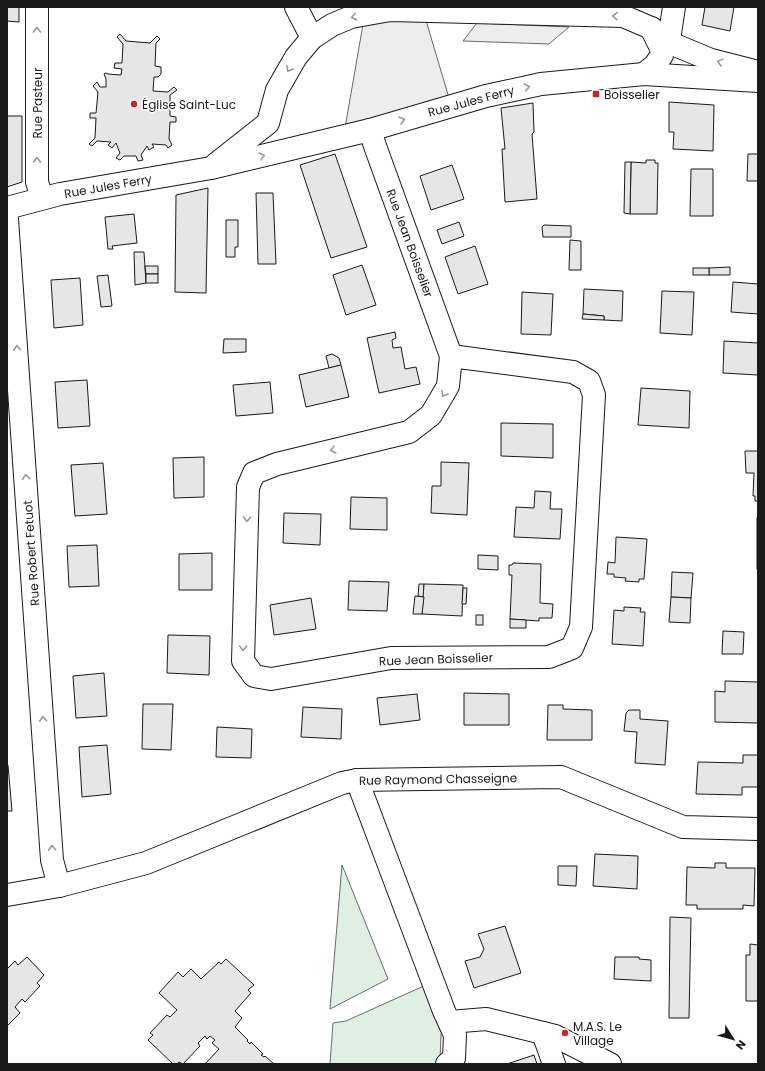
<svg xmlns="http://www.w3.org/2000/svg" width="765" height="1071" font-family="Poppins,sans-serif">
<style>
.green{fill:#e0efe3;stroke:#6a6a6a}
.parking{fill:#ededed;stroke:#6a6a6a}
.building{fill:#e6e6e6;stroke:#1a1a1a}
.lines{fill:none;stroke-linecap:round;stroke-linejoin:round}
.minor-casing{stroke:#1a1a1a;stroke-width:24}
.minor{stroke:#fff;stroke-width:22}
.oneway{stroke:#989898}
.poi-dot{fill:#c62828;stroke:#fff;stroke-width:1.5}
.labels{text-anchor:middle;dominant-baseline:central;stroke-width:3;stroke-linejoin:round;paint-order:stroke}
.poi-label{font-size:12px;fill:#1a1a1a;stroke:#fff;text-anchor:start}
.street-label{font-size:12px;fill:#1a1a1a;stroke:#fff}
</style>
<rect width="100%" height="100%" fill="#fff"/>
<g class="green">
<path d="M342,865L388,979L330,1009Z"/>
<path d="M426,985L447,1028L441,1034L440,1060L459,1064H330L333,1023L346,1021Z"/>
</g>
<g class="parking">
<path d="M366,7H422L449,98L345,128Z"/>
<path d="M477,23L569,27L549,44L463,41Z"/>
</g>
<g class="building">
<path d="M7,7H19V22L7,21Z"/>
<path d="M705,7H734L730,31L702,25Z"/>
<path d="M120,34L126,41L150,43L157,36L160,39L156,43L155,66L161,67V74L158,77H154L153,91L168,92L174,87L177,90L170,95V116L176,117V122H170L169,139L172,145L168,148L166,145L152,144L154,147L149,150L147,146L141,155L143,160L138,161L136,156H124L120,160L116,158L120,153L116,143L112,148L108,145L111,142L97,141L92,146L89,144L95,138L96,118H90V113H96L98,92L93,86L97,82L100,87H106V79L104,74L106,73L108,74L121,75L122,69L114,68L115,63H122L123,44L117,37Z"/>
<path d="M669,102L714,105L713,151L673,149L674,132H669Z"/>
<path d="M533,103L534,132L532,134L537,199L505,202L502,149H505L501,108Z"/>
<path d="M7,116H22V182L7,187Z"/>
<path d="M335,154L367,247L331,258L300,165Z"/>
<path d="M748,154H758V181H747Z"/>
<path d="M646,160H655V163H658L657,214H630L631,162L646,163Z"/>
<path d="M625,162H631L630,214L624,213Z"/>
<path d="M452,165L464,199L431,210L420,176Z"/>
<path d="M691,169H713V216H690Z"/>
<path d="M208,188L206,293L175,292L176,195Z"/>
<path d="M256,193H273L276,264H258Z"/>
<path d="M134,214L137,243L112,246L113,249H108L105,217Z"/>
<path d="M226,220H238V247H235V257H226Z"/>
<path d="M459,222L464,236L442,244L437,230Z"/>
<path d="M544,225L571,226V237H543L542,227Z"/>
<path d="M570,240L581,241V270H569Z"/>
<path d="M475,246L488,284L458,294L445,257Z"/>
<path d="M134,252H144L146,283L135,285Z"/>
<path d="M362,265L376,305L346,315L333,275Z"/>
<path d="M145,266H158V274H146Z"/>
<path d="M730,267V275H709V268Z"/>
<rect x="693" y="268" width="16" height="7"/>
<rect x="146" y="274" width="12" height="9"/>
<path d="M108,275L112,306L101,307L97,276Z"/>
<path d="M80,278L83,325L54,328L51,280Z"/>
<path d="M733,282L758,284V314L731,312Z"/>
<path d="M584,289L623,291L622,321L604,320V316L583,314Z"/>
<path d="M662,291L694,292L692,335L660,333Z"/>
<path d="M522,292L553,294L551,335L521,334Z"/>
<path d="M583,314L604,316V320L582,319Z"/>
<path d="M395,332L396,338L392,340L393,348L401,347L405,369L416,367L420,384L379,393L367,338Z"/>
<path d="M224,339H246V352L223,353Z"/>
<path d="M724,341L758,343V375L723,373Z"/>
<path d="M332,354L339,358L341,365L329,368L326,356Z"/>
<path d="M341,365L349,397L306,407L299,375Z"/>
<path d="M87,380L90,426L58,428L55,382Z"/>
<path d="M270,382L273,413L236,416L233,385Z"/>
<path d="M641,388L690,391L689,428L638,425Z"/>
<path d="M501,423L553,424V458L501,456Z"/>
<path d="M745,451H758V501H755V496H753L754,473H746Z"/>
<path d="M204,457V497L174,498L173,458Z"/>
<path d="M441,462L469,463L467,515L431,513L432,486H441Z"/>
<path d="M103,463L107,514L75,516L71,465Z"/>
<path d="M535,491L551,492L550,509H562L560,539L514,537L516,507L534,508Z"/>
<path d="M351,497L387,498V530L350,529Z"/>
<path d="M284,513L321,514L320,545L283,543Z"/>
<rect x="757" y="518" width="1" height="51"/>
<path d="M616,537L647,539L644,579H639V582L625,581L626,578L614,577V574H607L608,562L615,563Z"/>
<path d="M97,545L99,586L69,587L67,546Z"/>
<path d="M212,553V590H179V554Z"/>
<path d="M478,555L498,556V570L478,569Z"/>
<path d="M513,563L541,564L540,603L553,604L552,618H539V621L510,619L512,575H509V565H512Z"/>
<path d="M672,572L693,573L691,598L671,597Z"/>
<path d="M349,581L389,582L387,611L348,610Z"/>
<path d="M419,584H424V597L418,596Z"/>
<path d="M424,584L463,585L462,616L422,614Z"/>
<path d="M463,588H467L466,604H462Z"/>
<path d="M415,596L424,597L422,614H413Z"/>
<path d="M671,597L691,598L690,623L669,622Z"/>
<path d="M311,598L316,629L274,635L270,605Z"/>
<path d="M624,607L641,608L640,612H645L643,646L612,644L614,610L624,611Z"/>
<rect x="476" y="615" width="7" height="10"/>
<path d="M510,619L526,620V628H510Z"/>
<path d="M723,631L744,632L743,654H722Z"/>
<path d="M168,635L210,636L209,675L167,673Z"/>
<path d="M104,673L107,716L76,718L73,676Z"/>
<path d="M725,681L758,682V723L715,722V691L725,692Z"/>
<path d="M464,693L509,694V725H464Z"/>
<path d="M417,694L420,720L380,725L377,698Z"/>
<path d="M143,704H173L171,750L142,749Z"/>
<path d="M548,705H563V709L592,710V740H547Z"/>
<path d="M303,707L342,709L341,739L301,737Z"/>
<path d="M629,710H640V719L668,721L665,765L635,763L637,732L624,731L626,713Z"/>
<path d="M217,727L252,729L251,758L216,757Z"/>
<path d="M107,745L111,794L82,797L79,747Z"/>
<path d="M743,755H758V787H742V795L696,794L698,762L743,763Z"/>
<path d="M7,765H8L12,811H7Z"/>
<path d="M595,854L638,856L637,889L593,886Z"/>
<path d="M715,863H726V868H755L754,906L743,905V909H697V905H686L687,867L715,868Z"/>
<path d="M558,866H577L576,886L558,885Z"/>
<path d="M670,917L691,918L689,1018H669Z"/>
<path d="M505,926L521,973L474,988L465,961L480,957L484,949L478,934Z"/>
<path d="M750,944L758,945V1001H746V955H750Z"/>
<path d="M27,957L44,975L37,983L40,986L25,1002L22,999L15,1007L20,1013L7,1026V969L15,961L18,965Z"/>
<path d="M615,957H639V959L651,960V981L614,979Z"/>
<path d="M226,959L254,985L248,990L251,993L235,1011L242,1018L235,1027L248,1040L247,1041L250,1044L251,1042L263,1054L261,1055L264,1057L265,1056L274,1064H205L219,1049L212,1043L215,1040L210,1036L207,1039L205,1036L198,1043L200,1046L183,1064L179,1062L177,1064H173L148,1040L153,1035L150,1033L167,1015L170,1017L177,1010L159,993L178,972L183,977L191,969L201,979L219,962L221,964Z"/>
<path d="M534,1055L537,1064H507Z"/>
</g>
<g class="lines">
<g class="minor-casing">
<g id="minor">
<path d="M37,7V182L42,198"/>
<path d="M296,7L312,38"/>
<path d="M669,40L674,7"/>
<path d="M644,74L655,65L662,55L661,48L651,28"/>
<path d="M370,130L375,146L451,356L448,386L431,415L409,432L277,464L254,473L248,487L243,661L254,676L271,679L391,658L549,657L572,648L581,627L594,395L589,381L573,372L451,356"/>
<path d="M216,164L268,123L277,90L296,57L312,38L332,25L351,17L390,10L623,16L651,28L675,45L711,60L754,71"/>
<path d="M7,208L60,194L211,168L370,130L486,96L541,84L644,74L758,81"/>
<path d="M7,219L52,860L59,886"/>
<path d="M357,780L444,1011L455,1035L454,1058L447,1064"/>
<path d="M7,895L59,886L146,863L342,783L357,780L561,777L683,827L758,829"/>
<path d="M450,1022L486,1019L555,1036L610,1064"/>
<path d="M543,1033L554,1064"/>
</g>
</g>
<use href="#minor" class="minor"/>
</g>
<defs><path id="oneway-chevron" d="M-2-3.5L2.5 0L-2 3.5" fill="none" stroke-width="1.6" stroke-linecap="round" stroke-linejoin="round"/></defs>
<g class="oneway">
<use href="#oneway-chevron" transform="translate(615 16) rotate(-178)"/>
<use href="#oneway-chevron" transform="translate(354 17) rotate(166)"/>
<use href="#oneway-chevron" transform="translate(37 30) rotate(-90)"/>
<use href="#oneway-chevron" transform="translate(720 62) rotate(-165)"/>
<use href="#oneway-chevron" transform="translate(289 69) rotate(120)"/>
<use href="#oneway-chevron" transform="translate(527 87) rotate(-13)"/>
<use href="#oneway-chevron" transform="translate(402 120) rotate(-16)"/>
<use href="#oneway-chevron" transform="translate(262 156) rotate(-14)"/>
<use href="#oneway-chevron" transform="translate(37 160) rotate(-90)"/>
<use href="#oneway-chevron" transform="translate(17 348) rotate(-94)"/>
<use href="#oneway-chevron" transform="translate(444 394) rotate(121)"/>
<use href="#oneway-chevron" transform="translate(333 450) rotate(166)"/>
<use href="#oneway-chevron" transform="translate(26 477) rotate(-94)"/>
<use href="#oneway-chevron" transform="translate(247 519) rotate(92)"/>
<use href="#oneway-chevron" transform="translate(243 648) rotate(92)"/>
<use href="#oneway-chevron" transform="translate(43 719) rotate(-94)"/>
<use href="#oneway-chevron" transform="translate(52 848) rotate(-94)"/>
</g>
<g class="poi-dot">
<rect x="592" y="90" width="8" height="8" rx="2"/>
<circle cx="134" cy="104" r="4"/>
<circle cx="565" cy="1033" r="4"/>
</g>
<g class="labels">
<g class="poi-label">
<text x="604" y="94">Boisselier</text>
<text x="142" y="104">Église Saint-Luc</text>
<text x="573" y="1026">M.A.S. Le<tspan x="573" dy="14">Village</tspan></text>
</g>
<g class="street-label">
<text transform="translate(471 101) rotate(-15)">Rue Jules Ferry</text>
<text transform="translate(37 103) rotate(-90)">Rue Pasteur</text>
<text transform="translate(108 186) rotate(-10)">Rue Jules Ferry</text>
<text transform="translate(410 243) rotate(70)">Rue Jean Boisselier</text>
<text transform="translate(31 553) rotate(-94)">Rue Robert Fetuot</text>
<text transform="translate(436 659) rotate(-2)">Rue Jean Boisselier</text>
<text transform="translate(438 779) rotate(-1)">Rue Raymond Chasseigne</text>
</g>
</g>
<rect width="765" height="1071" fill="none" stroke="#1a1a1a" stroke-width="16"/>
<g transform="translate(733 1039) rotate(127)" stroke="#ffffff" stroke-width="3" paint-order="stroke">
<path d="M0-3L7 15L0 10L-7 15Z" fill="#1a1a1a"/>
<text y="-6" font-size="11" font-weight="bold" text-anchor="middle" fill="#1a1a1a">N</text>
</g>
</svg>
